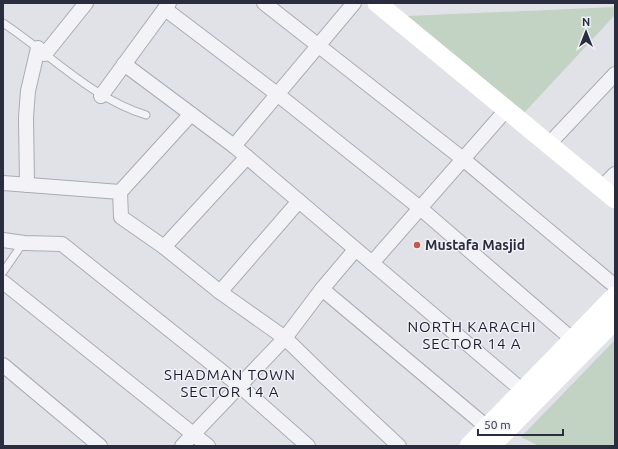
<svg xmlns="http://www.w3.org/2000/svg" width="618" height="449" font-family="Ubuntu,sans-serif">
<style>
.green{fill:#c2d2c3}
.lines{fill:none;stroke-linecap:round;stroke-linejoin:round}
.lane-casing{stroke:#aaabb5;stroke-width:9}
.street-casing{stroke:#aaabb5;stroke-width:16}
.lane{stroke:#f3f3f7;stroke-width:7}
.street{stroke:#f3f3f7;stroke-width:14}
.secondary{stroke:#fff;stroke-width:19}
.poi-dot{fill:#c55b4e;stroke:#f0f1f6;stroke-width:1.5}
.labels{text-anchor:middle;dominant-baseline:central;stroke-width:3;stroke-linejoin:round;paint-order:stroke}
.poi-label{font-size:14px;font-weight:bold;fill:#2a2c3f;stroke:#f0f1f6;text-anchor:start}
.neighbourhood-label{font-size:15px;letter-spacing:1px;fill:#1c1e30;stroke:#f0f1f6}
</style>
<rect width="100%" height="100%" fill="#e1e2e8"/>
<g class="green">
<path d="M615,7V15L524,113L407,16Z"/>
<path d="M615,340V446H539L521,437Z"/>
</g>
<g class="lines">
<g class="lane-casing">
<g id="lane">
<path d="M3,23C50,54 91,98 146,115"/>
<path d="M3,272L23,243"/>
</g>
</g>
<g class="street-casing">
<g id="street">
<path d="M264,3L463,159L615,286"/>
<path d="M165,9L277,94L420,208L573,340"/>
<path d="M45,54L86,3"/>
<path d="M124,64L234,146L523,391"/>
<path d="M101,96L169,3"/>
<path d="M548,145L615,74"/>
<path d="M234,146L354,3"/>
<path d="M3,183L120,192L121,217L164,247L220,292L285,338L323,375L399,446"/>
<path d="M27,185L26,117L28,91L38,48"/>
<path d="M601,188L615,174"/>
<path d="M120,192L191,114"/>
<path d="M3,240L24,243L62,244L240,386L308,446"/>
<path d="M164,247L247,157"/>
<path d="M372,263L506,110"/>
<path d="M3,282L208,446"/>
<path d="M322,289L488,428"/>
<path d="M220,292L299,201"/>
<path d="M3,365L100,446"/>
<path d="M182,446L285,338L322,289L355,250"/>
</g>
</g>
<use href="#lane" class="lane"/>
<use href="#street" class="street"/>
<g class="secondary">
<path d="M377,3L615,199"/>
<path d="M469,446L615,296"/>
<path d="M491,446L615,320"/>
</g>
</g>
<circle class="poi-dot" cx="417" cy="245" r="4"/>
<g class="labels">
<g class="poi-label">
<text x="425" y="245">Mustafa Masjid</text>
</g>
<g class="neighbourhood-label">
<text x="472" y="326">NORTH KARACHI<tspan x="472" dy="17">SECTOR 14 A</tspan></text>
<text x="230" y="374">SHADMAN TOWN<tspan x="230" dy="17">SECTOR 14 A</tspan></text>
</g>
</g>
<rect width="618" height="449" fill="none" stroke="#2a2c3f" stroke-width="8"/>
<g transform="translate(586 32)" stroke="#f0f1f6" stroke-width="3" paint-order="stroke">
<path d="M0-3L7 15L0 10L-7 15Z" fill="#2a2c3f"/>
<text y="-6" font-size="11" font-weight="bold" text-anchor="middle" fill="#2a2c3f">N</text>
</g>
<path d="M478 429v6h85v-6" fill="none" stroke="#2a2c3f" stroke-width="2"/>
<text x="484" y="429" font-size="12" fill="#2a2c3f" stroke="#f0f1f6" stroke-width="3" paint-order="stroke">50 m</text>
</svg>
